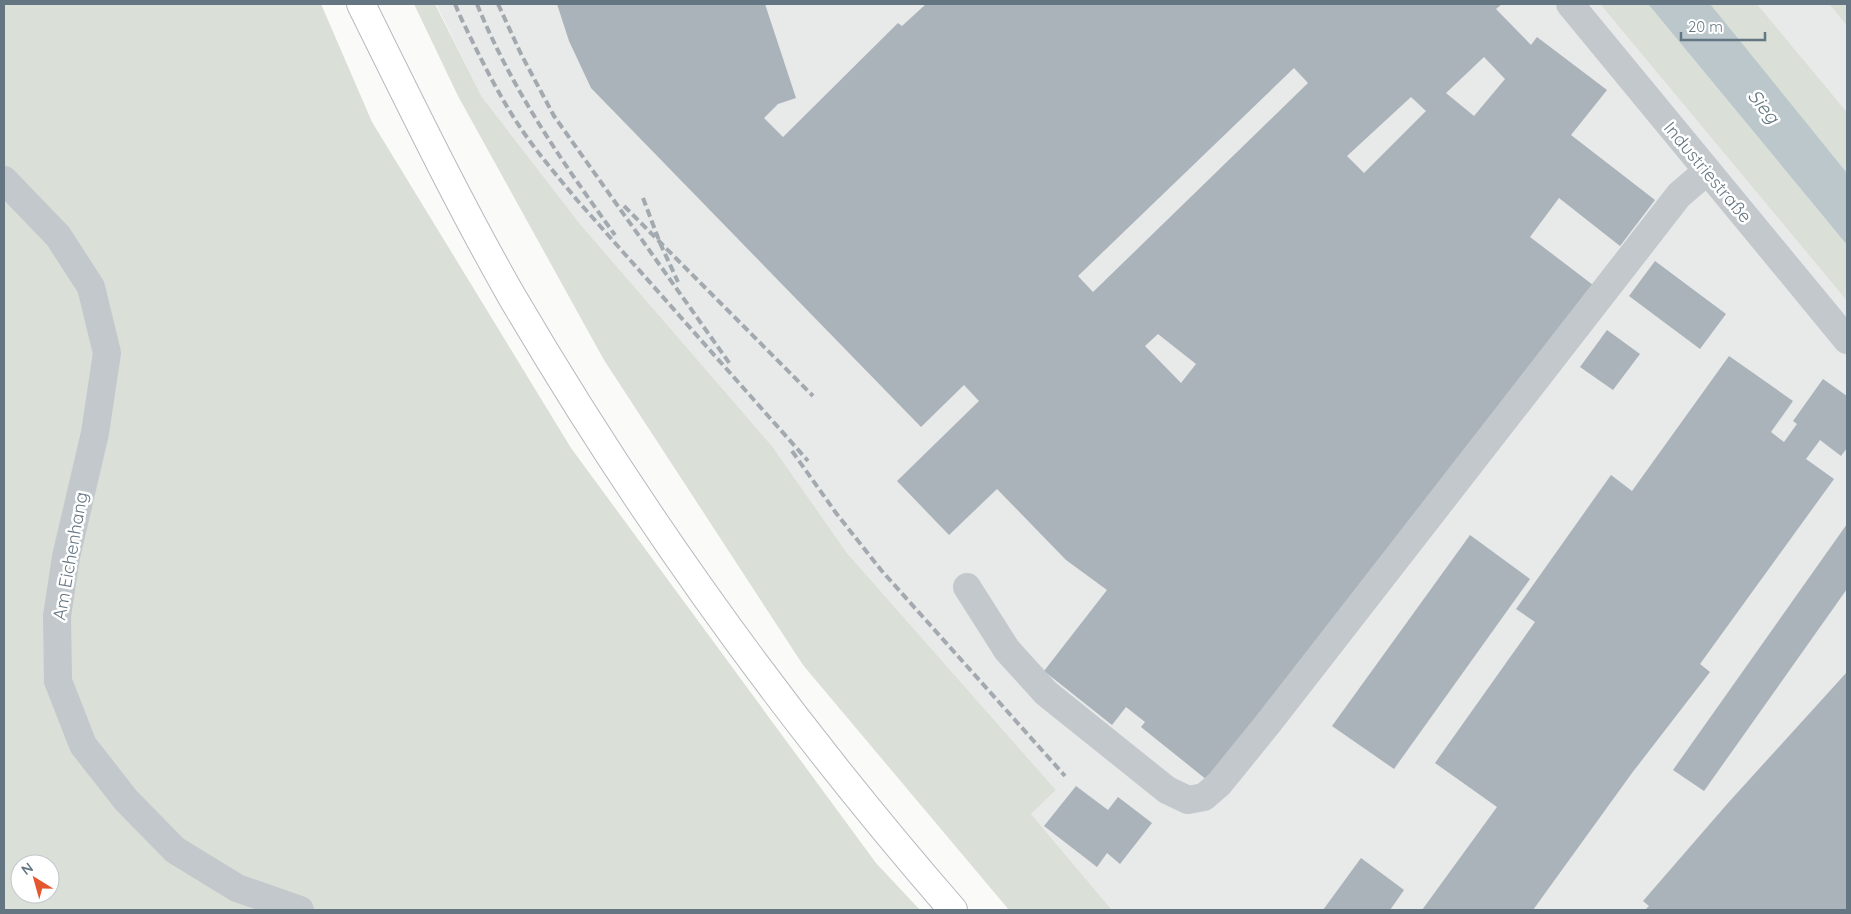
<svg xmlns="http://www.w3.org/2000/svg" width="1851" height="914" font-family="Quicksand,sans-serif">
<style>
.built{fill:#e8e9e9}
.green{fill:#dadfd7;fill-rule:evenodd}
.water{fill:#bbc7cb}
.building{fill:#aab3b9;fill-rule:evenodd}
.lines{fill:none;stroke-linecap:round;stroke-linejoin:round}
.major-casing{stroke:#b5babe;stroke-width:30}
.minor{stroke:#c3c8cc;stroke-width:28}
.major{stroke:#fff;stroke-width:28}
.rail{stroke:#a2aab0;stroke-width:4;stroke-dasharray:8 4;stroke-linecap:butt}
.labels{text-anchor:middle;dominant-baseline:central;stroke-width:5;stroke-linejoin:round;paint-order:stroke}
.street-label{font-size:18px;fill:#657683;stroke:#fff}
.water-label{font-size:19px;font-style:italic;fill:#60757c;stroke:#fff}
</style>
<rect width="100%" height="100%" fill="#fafaf8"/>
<g class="built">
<path d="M436,4H1600L1847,301V910H1112L1031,814L1056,790L847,553L772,446L580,224L482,97Z"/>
<path d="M1757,4H1829L1847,26V112Z"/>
</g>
<g class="green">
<path d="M4,4H321L372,122L571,448L876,863L920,910H4ZM20,864H50V894H20Z"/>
<path d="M414,4H435L482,97L580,224L772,446L847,553L1056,790L1031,814L1112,910H1009L803,665L604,360L458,96Z"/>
<path d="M1600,4H1648L1847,245V301Z"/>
<path d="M1706,4H1757L1847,112V173Z"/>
<path d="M1829,4H1847V26Z"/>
</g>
<path class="water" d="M1648,4H1710L1847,173V245Z"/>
<g class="building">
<path d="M557,4H765L796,98L778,104L764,118L783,137L898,23L902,26L926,4H1502L1496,9L1531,45L1537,37L1607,90L1571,135L1655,200L1620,246L1559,198L1530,237L1593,285L1207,780L1141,727L1145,722L1126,707L1112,725L1044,671L1107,590L1066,560L997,489L949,535L897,481L979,401L964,385L921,427L591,88L569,41ZM1484,57L1505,79L1474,116L1446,93ZM1294,68L1308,83L1093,292L1078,276ZM1411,97L1426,111L1364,173L1347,156ZM1158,334L1196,364L1181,383L1145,346Z"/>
<path d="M1655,261L1726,314L1700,349L1629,296Z"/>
<path d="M1607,330L1640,354L1613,390L1580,367Z"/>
<path d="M1729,356L1793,401L1771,432L1784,442L1797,424L1793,421L1823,379L1847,396V448L1841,456L1820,440L1806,459L1834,479L1700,664L1710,672L1632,773L1533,910H1422L1497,807L1435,763L1535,622L1516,609L1611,475L1632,491Z"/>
<path d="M1847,524V589L1704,791L1673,770Z"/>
<path d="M1470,535L1530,579L1394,769L1332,726Z"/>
<path d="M1847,672V910H1645L1649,906L1643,901L1728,803Z"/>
<path d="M1076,786L1108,810L1118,797L1152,823L1120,864L1107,853L1097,867L1044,826Z"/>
<path d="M1361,858L1404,890L1390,910H1323Z"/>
</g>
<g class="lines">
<g class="major-casing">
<path id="major" d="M361,4C409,101 457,200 511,295C639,514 787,719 953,910"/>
</g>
<g class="minor">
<path d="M1570,4L1847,340"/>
<path d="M4,180L58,236L91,287L107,353L95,433L66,557L57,616L58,681L83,745L126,800L175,850L237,888L300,910"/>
<path d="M967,587L1007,650L1046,693L1167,790L1188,800L1204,797L1219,784L1270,721L1679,195L1707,171"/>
</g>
<use href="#major" class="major"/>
<g class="rail">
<path d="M455,4L461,18C480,57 499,97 524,133C540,156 559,178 577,200L808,461"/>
<path d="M477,4C511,88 562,162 615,235"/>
<path d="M498,4L521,54L554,116L730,364"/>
<path d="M643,198L660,243L678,282"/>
<path d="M624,206L813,396"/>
<path d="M792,451L836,513L881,570L1065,776"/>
</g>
</g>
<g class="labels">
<g class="street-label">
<text transform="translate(1708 172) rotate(50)">Industriestraße</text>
<text transform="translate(70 556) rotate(-80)">Am Eichenhang</text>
</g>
<g class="water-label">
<text transform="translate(1764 106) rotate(51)">Sieg</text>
</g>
</g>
<rect width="1851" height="914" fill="none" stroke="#657683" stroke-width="10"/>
<g transform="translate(35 879) rotate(323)"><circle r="24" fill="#ffffff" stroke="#c1c8cd"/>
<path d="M0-4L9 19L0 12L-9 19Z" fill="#e4572e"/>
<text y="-8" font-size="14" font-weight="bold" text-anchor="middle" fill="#657683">N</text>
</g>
<path d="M1681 32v8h84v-8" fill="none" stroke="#657683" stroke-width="2.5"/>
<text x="1688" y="32" font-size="15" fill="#657683" stroke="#ffffff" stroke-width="4" paint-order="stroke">20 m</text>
</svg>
